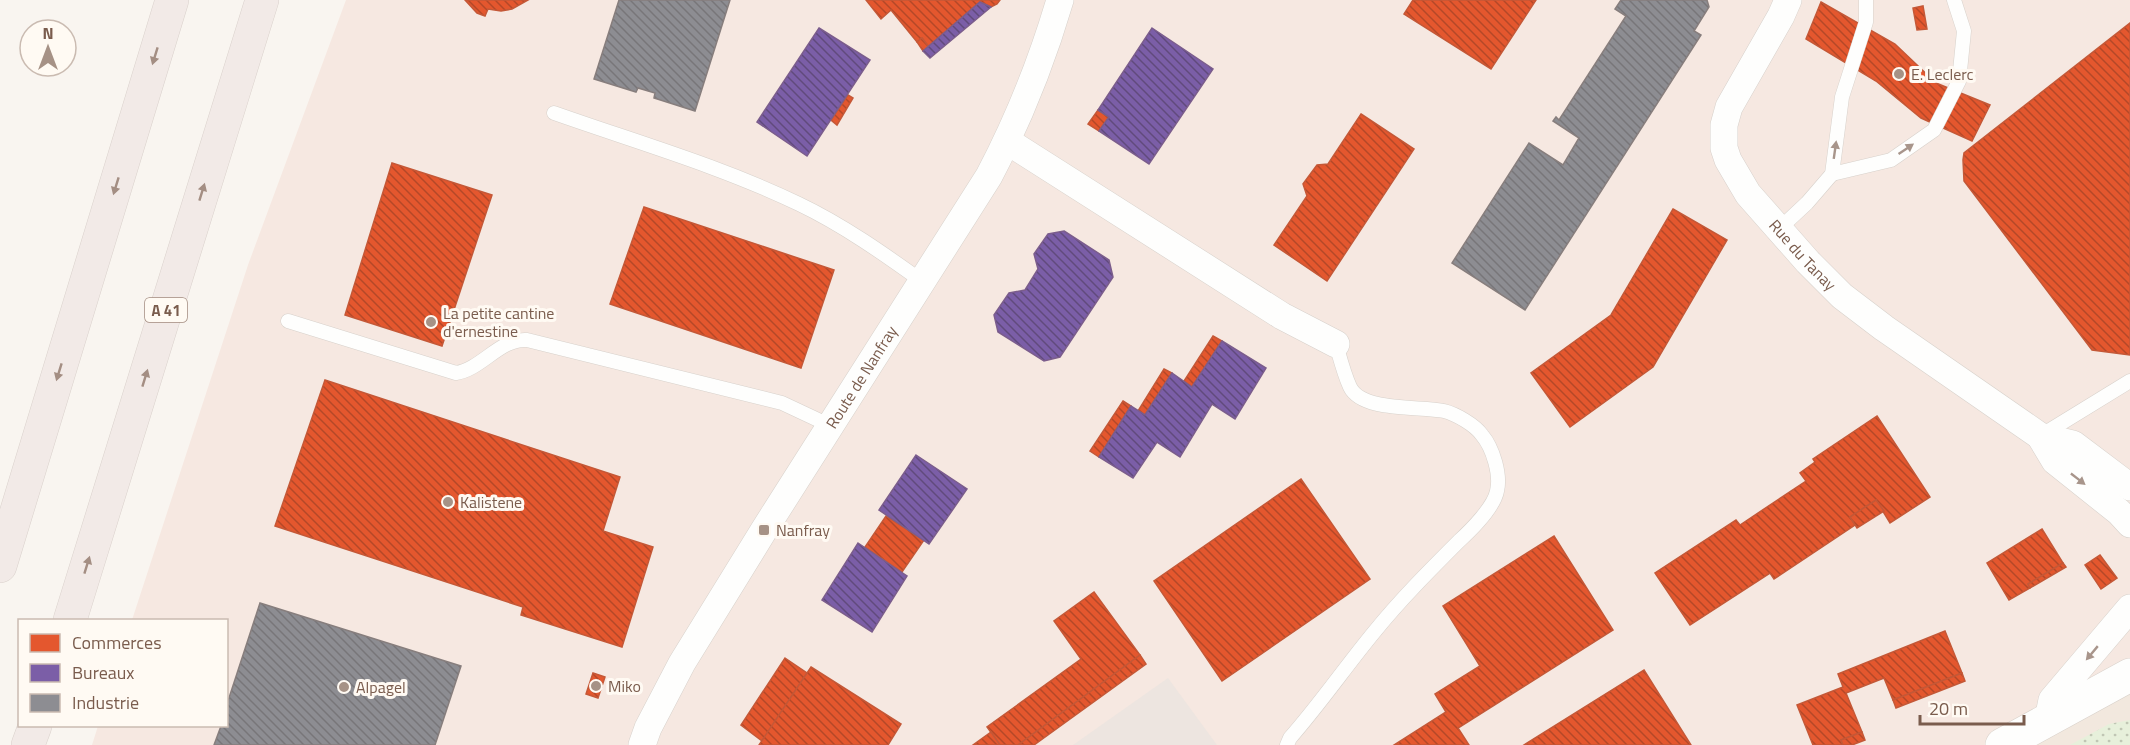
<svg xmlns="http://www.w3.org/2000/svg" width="2130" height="745" font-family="'Titillium Web',sans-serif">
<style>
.residential{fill:#f2e8de}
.commercial{fill:#f6e8e1}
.industrial{fill:#ede5e0}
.grass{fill:url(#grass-dots)}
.shops{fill:url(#shops-back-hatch);stroke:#c45837;stroke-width:1.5}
.offices{fill:url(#offices-back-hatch);stroke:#7b5d8c;stroke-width:1.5}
.industry{fill:url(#industry-back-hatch);stroke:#877e7d;stroke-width:1.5}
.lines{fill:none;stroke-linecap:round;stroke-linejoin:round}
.service-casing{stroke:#d7d1cb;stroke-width:15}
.minor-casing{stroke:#d7d1cb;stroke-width:28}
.secondary-casing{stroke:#d9d2cb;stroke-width:34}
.motorway-casing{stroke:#dad1cc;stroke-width:34}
.service{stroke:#fefefd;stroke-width:14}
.minor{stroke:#fefefd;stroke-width:27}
.secondary{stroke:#fefefd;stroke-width:33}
.motorway{stroke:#f2eae7;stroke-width:33}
.oneway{fill:#a48e83}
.oneway2{fill:#a8958b}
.poi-dot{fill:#a69286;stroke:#fffaf3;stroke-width:2}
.labels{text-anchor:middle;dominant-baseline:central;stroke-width:6;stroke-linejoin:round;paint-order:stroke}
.shield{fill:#fffaf3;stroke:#a28b7f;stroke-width:1.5}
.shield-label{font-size:15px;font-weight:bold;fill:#7a5c4d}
.poi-label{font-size:16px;fill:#7a5c4d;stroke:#fffaf3;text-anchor:start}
.street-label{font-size:16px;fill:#7a5c4d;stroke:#fffaf3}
</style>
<defs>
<pattern id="grass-dots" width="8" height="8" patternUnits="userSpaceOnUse" patternTransform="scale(1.5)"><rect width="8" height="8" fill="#e7f0db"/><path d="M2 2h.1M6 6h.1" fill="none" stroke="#c0c6b4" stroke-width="1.8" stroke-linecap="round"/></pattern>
<pattern id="shops-back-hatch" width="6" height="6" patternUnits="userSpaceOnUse" patternTransform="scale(1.5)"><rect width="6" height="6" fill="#e4572e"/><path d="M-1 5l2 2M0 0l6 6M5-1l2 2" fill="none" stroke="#b44828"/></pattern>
<pattern id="offices-back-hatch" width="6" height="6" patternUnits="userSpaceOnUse" patternTransform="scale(1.5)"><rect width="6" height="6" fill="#7b5ea7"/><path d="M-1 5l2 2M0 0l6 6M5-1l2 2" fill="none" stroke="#614a7c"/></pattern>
<pattern id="industry-back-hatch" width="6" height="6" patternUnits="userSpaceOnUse" patternTransform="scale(1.5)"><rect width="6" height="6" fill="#8d8d92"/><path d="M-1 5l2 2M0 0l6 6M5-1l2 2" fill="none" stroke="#787679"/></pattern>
</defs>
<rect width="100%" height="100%" fill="#f9f5f0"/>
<path class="residential" d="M2130,675V745H2002Z"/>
<path class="commercial" d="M346,0H2130V675L2002,745H92L98,726H226V620H132L248,265Z"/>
<path class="industrial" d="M1168,678L1217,745H1073Z"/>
<path class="grass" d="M2130,720V745H2070L2109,724Z"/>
<g class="shops">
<path d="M465,0H528L512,9L501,11L488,9L485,16L477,13Z"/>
<path d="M866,0H1000L997,4L991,7L980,2L929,47L922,38L917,42L891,10L881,19Z"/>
<path d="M1413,0H1536L1491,69L1404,14Z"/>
<path d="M1821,2L1895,44L1936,83L1990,105L1972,141L1921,118L1876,81L1806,39Z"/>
<path d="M1923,6L1927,29L1917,30L1913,8Z"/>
<path d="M2130,23V355L2092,350L1964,181L1963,160L1964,153Z"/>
<path d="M922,38L929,47L923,51L917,42Z"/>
<path d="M848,95L853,98L837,125L831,120Z"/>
<path d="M1098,110L1109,117L1099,131L1088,124Z"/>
<path d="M1361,114L1414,149L1327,281L1274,245L1307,196L1303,184L1317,165L1328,164Z"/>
<path d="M392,163L492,195L442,346L345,315Z"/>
<path d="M644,207L834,270L801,368L610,304Z"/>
<path d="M1673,209L1727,240L1653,367L1570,427L1531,373L1611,315Z"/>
<path d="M1213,336L1222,341L1192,387L1184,381Z"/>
<path d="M1164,369L1172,373L1145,415L1138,411Z"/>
<path d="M325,380L620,477L603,531L653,547L622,647L521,615L523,607L275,526Z"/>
<path d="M1123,401L1131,406L1099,457L1090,451Z"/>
<path d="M1877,416L1930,497L1890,523L1876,500L1850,517L1855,525L1774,579L1770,573L1690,625L1655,573L1736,520L1740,525L1806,481L1800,473L1815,462L1813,459Z"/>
<path d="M1301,479L1370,579L1222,681L1154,581Z"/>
<path d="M1876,500L1884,511L1857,528L1850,517Z"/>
<path d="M886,516L924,540L902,572L865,547Z"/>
<path d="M2042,529L2063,563L2028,584L2030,588L2009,600L1987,563Z"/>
<path d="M1554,536L1613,630L1458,728L1469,745H1394L1446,712L1435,694L1480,666L1443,606Z"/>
<path d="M2100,555L2117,578L2101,589L2085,565Z"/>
<path d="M2063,563L2066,567L2030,588L2028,584Z"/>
<path d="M1094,592L1140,655L1018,745H1000L987,727L1081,659L1054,621Z"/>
<path d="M1945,631L1962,673L1893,700L1884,678L1846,693L1862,732L1841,740L1843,745H1813L1797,705L1843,687L1838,674Z"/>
<path d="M1140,655L1146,664L1034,745H1018Z"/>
<path d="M785,658L807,673L762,741L741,725Z"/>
<path d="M811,667L901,724L888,745H759Z"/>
<path d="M1644,670L1691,745H1524Z"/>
<path d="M593,673L605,677L598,698L586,694Z"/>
<path d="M1962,673L1965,681L1896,708L1893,700Z"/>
<path d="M991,732L1000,745H973Z"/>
<path d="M1862,732L1865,740L1852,745H1843L1841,740Z"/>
</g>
<g class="offices">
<path d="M980,2L991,7L930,58L923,51Z"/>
<path d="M819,28L870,60L807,156L757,122Z"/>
<path d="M1152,28L1213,69L1149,164L1099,131L1109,117L1098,110Z"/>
<path d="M1064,231L1109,260L1113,277L1060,357L1044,361L998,332L994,315L1009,293L1025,290L1038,269L1034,254L1048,234Z"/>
<path d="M1222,341L1266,368L1235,419L1212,404L1180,457L1157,442L1133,478L1099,457L1131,406L1145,415L1172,373L1192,387Z"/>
<path d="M916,455L967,489L929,544L879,510Z"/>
<path d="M858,543L907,576L872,632L822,600Z"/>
</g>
<g class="industry">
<path d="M619,0H730L695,111L654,98L655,93L638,88L636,92L594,79Z"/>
<path d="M1621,0H1707L1709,7L1694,31L1701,35L1525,310L1452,263L1529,143L1563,165L1579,138L1553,121L1556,117L1559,120L1626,16L1615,9Z"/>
<path d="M260,603L461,666L435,745H214L221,726H226V707Z"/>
</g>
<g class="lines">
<g class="service-casing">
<g id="service">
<path d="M554,113C636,142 720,166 799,204C843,225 884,254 923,282"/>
<path d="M1832,174L1891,160L1934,130L1959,81L1964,31L1954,0"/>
<path d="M1779,229L1807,203L1832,174L1842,97L1866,22V0"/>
<path d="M288,321L456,373C482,369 500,338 527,340L782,403L831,426"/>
<path d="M2042,435L2130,381"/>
<path d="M1287,745L1290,738C1320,704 1346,666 1375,631C1401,599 1430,570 1459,541C1471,530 1494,507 1497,491C1501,475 1493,448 1482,435C1475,425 1456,414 1444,411C1420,406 1362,412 1350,387C1344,374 1340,358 1336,344"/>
</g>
</g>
<g class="minor-casing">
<g id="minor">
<path id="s1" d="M1788,0L1781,16L1729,107L1724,125V148L1728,160L1748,194L1808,262L1842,296L1884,328L2040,436L2073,444L2130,487"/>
<path d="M1007,141L1282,316L1336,344"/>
<path d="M2040,436L2055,461L2119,512L2130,524"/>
<path d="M2048,720L2052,700L2130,608"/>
<path id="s2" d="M642,745L648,728L682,663L764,530L989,176C1019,119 1042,61 1060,0"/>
</g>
</g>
<g class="secondary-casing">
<path id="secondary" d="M2002,745L2130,675"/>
</g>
<g class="motorway-casing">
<g id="motorway">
<path d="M0,566L172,0"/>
<path d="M70,620L262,0"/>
<path d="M28,745L35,726"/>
</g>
</g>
<use href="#service" class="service"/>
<use href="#minor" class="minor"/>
<use href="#secondary" class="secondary"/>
<use href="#motorway" class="motorway"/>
</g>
<defs><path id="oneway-solid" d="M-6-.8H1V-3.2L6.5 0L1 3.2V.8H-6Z" transform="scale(1.5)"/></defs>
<g class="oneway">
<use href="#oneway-solid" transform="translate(155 56) rotate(107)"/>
<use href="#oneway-solid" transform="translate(116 186) rotate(107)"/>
<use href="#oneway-solid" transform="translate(202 192) rotate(-73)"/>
<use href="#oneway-solid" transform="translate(59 372) rotate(107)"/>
<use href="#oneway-solid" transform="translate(145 378) rotate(-73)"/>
<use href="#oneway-solid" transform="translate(87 565) rotate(-73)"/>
</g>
<g class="oneway2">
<use href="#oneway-solid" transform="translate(1906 149) rotate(-34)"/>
<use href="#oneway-solid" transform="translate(1835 150) rotate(-82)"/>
<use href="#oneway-solid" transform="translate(2078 479) rotate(38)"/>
<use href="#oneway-solid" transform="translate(2092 653) rotate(130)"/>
</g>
<g class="poi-dot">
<circle cx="1899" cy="74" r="6"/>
<circle cx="431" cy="322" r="6"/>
<circle cx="448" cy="502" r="6"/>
<rect x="758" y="524" width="12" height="12" rx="3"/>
<circle cx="596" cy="686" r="6"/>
<circle cx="344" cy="687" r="6"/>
</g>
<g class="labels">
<rect class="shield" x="145" y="298" width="42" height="24" rx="4.5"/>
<g class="shield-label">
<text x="166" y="310">A 41</text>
</g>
<g class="poi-label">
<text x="1911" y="74">E. Leclerc</text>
<text x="443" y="313">La petite cantine<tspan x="443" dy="18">d'ernestine</tspan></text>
<text x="460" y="502">Kalistene</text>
<text x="776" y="530">Nanfray</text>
<text x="608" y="686">Miko</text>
<text x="356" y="687">Alpagel</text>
</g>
<g class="street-label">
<text stroke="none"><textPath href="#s1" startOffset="298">Rue du Tanay</textPath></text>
<text stroke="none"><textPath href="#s2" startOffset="429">Route de Nanfray</textPath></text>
</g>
</g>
<rect x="18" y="619" width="210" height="108" fill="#fffaf3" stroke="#cabbb1" stroke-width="1.5"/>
<rect x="30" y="634" width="30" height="18" fill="#e4572e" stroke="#cabbb1" stroke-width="1.5"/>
<text x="72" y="649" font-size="18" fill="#7a5c4d">Commerces</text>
<rect x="30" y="664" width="30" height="18" fill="#7b5ea7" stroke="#cabbb1" stroke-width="1.5"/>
<text x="72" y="679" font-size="18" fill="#7a5c4d">Bureaux</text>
<rect x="30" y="694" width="30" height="18" fill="#8d8d92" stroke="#cabbb1" stroke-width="1.5"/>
<text x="72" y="709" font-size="18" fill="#7a5c4d">Industrie</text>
<g transform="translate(48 48)"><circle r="28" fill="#fffaf3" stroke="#cabbb1" stroke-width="1.5"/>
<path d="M0-4.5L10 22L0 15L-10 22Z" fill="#a69286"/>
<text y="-9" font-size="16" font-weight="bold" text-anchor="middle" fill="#7a5c4d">N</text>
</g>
<path d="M1920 715v9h104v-9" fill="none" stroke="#7a5c4d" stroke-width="3"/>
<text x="1929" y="715" font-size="18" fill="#7a5c4d" stroke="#fffaf3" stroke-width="4.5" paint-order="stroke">20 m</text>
</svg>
